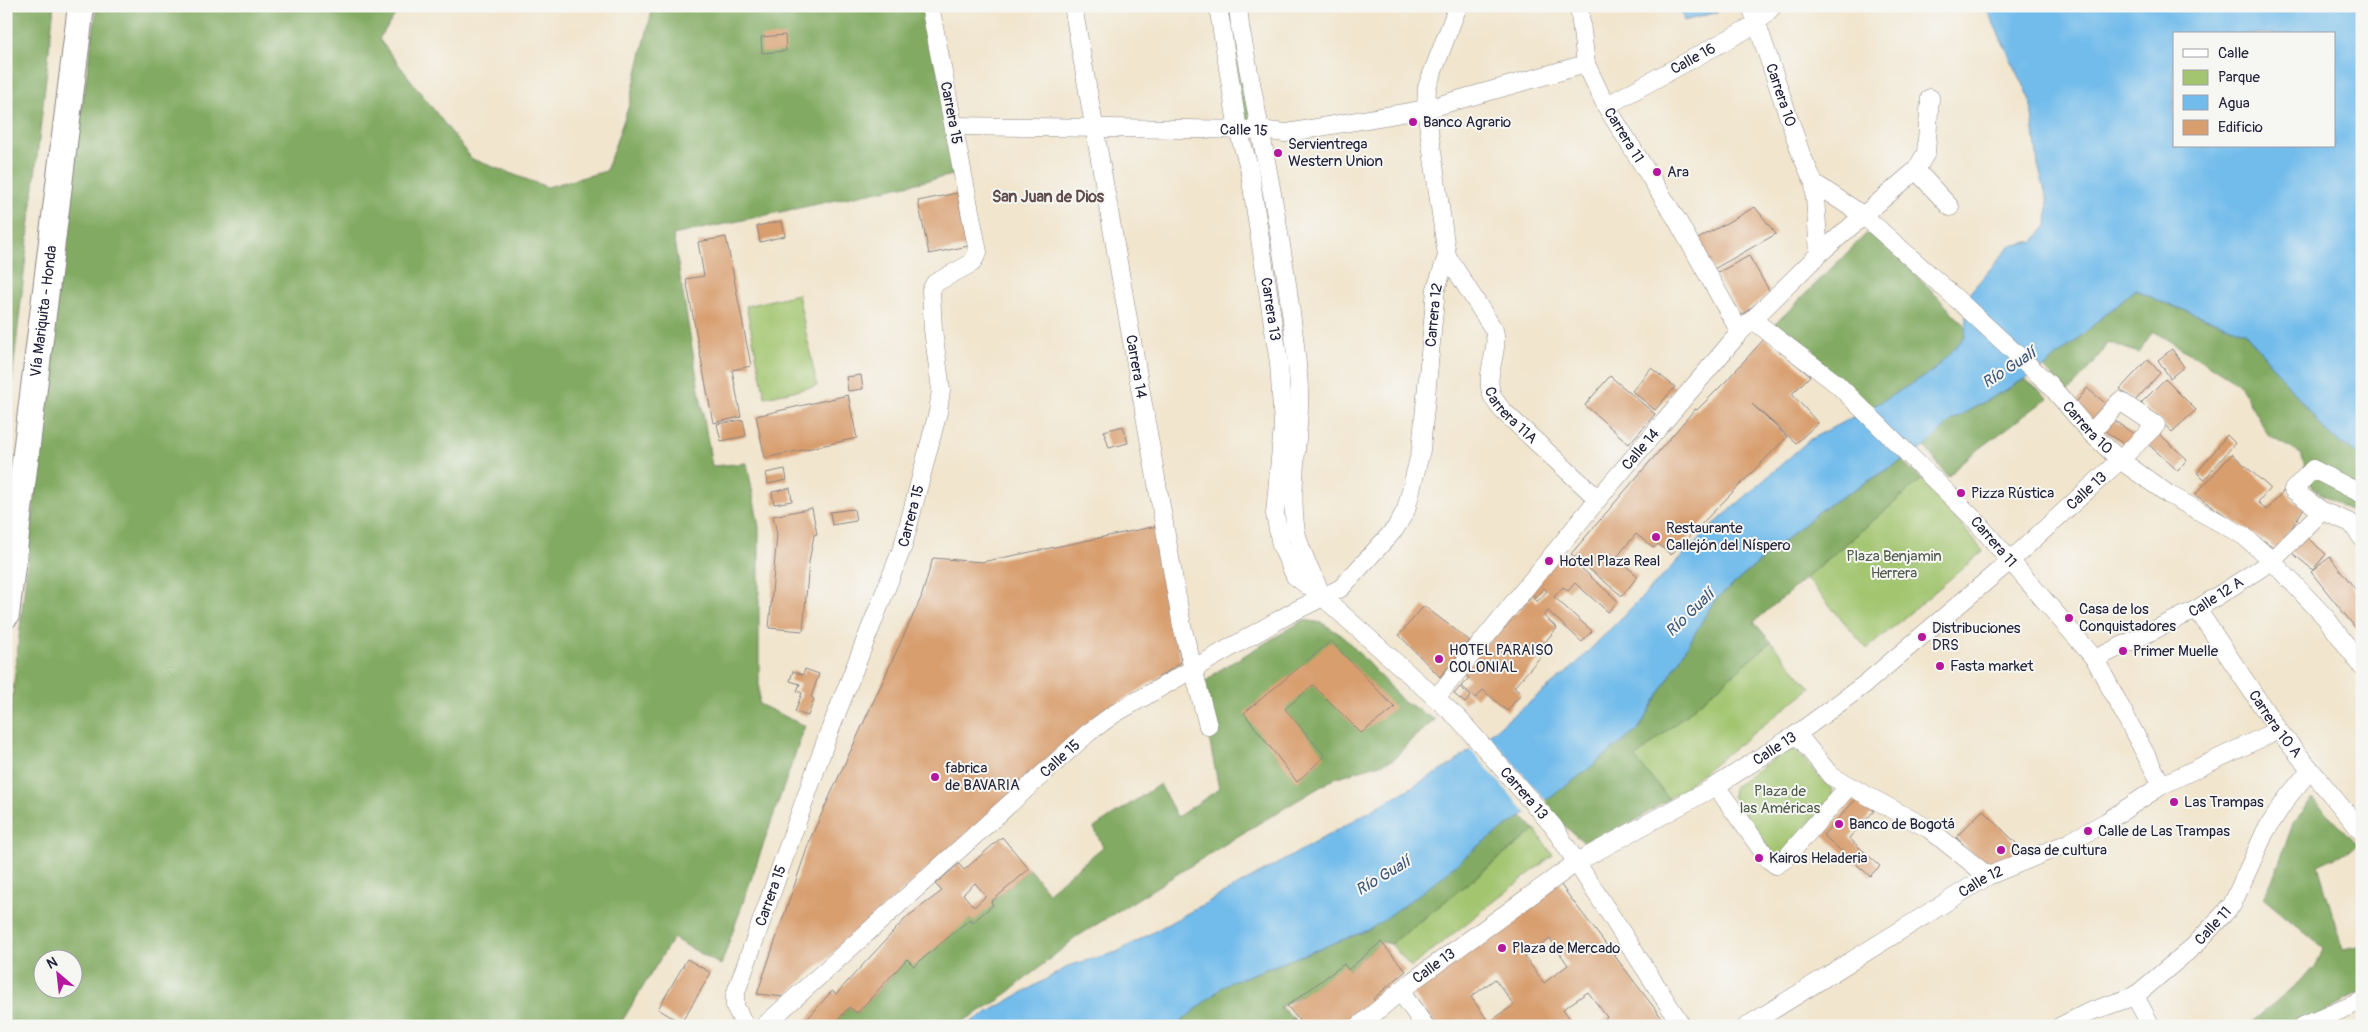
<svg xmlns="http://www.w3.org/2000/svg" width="2368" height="1032" font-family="Pangolin,sans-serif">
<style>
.green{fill:#a3c56f;stroke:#627455}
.forest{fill:#82aa62;stroke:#52664e;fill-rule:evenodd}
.water{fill:#72bceb;stroke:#4a6f93;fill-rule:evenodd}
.pier{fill:#f1e5cd}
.building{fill:#d89e6e;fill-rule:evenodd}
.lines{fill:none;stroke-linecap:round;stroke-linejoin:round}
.minor-casing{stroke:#8a8484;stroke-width:19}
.highway-casing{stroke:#8a8484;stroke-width:28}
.minor{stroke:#fff;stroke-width:18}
.highway{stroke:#fff;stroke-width:26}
.poi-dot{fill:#b5179e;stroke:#f6f6f2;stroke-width:2}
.labels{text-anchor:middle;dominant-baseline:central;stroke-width:4;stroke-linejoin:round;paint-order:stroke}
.street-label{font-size:15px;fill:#22223b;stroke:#f6f6f2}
.poi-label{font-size:15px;fill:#22223b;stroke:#f6f6f2;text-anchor:start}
.park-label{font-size:15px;fill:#4f5b4d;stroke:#f6f6f2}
.neighbourhood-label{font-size:16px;font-weight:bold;fill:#624d4d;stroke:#f6f6f2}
.water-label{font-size:16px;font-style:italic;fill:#3e5879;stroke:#f6f6f2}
</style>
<rect width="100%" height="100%" fill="#f6f6f2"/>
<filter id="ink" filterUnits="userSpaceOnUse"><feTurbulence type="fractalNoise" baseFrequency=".02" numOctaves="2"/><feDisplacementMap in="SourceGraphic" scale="10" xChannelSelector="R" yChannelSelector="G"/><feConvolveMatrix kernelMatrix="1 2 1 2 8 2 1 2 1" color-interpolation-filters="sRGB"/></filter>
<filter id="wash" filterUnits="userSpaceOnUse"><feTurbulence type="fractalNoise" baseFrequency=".0096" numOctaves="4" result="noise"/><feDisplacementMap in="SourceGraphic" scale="20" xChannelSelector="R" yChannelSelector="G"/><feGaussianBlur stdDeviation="1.12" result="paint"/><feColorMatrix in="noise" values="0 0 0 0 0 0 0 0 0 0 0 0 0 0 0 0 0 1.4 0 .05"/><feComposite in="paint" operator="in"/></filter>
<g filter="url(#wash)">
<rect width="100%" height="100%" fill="#f1e5cd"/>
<g class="green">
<path d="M798,294L817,386L765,397L746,306Z"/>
<path d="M1922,479L1983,551L1867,649L1806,578Z"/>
<path d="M1771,642L1811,688L1669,799L1635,758Z"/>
<path d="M1791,746L1831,788L1833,796L1783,853L1774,856L1732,796L1733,788Z"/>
<path d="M1535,830L1553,855L1411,967L1391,944Z"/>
</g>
<g class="forest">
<path d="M6,6H54L6,435Z"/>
<path d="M97,6H401L379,39L472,159L547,187L606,171L629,105L651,15L650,6H925L958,174L673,235L712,466L747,463L759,527V704L805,726L721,965L673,938L619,1026H6V754L67,206ZM42,960H72V990H42Z"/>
<path d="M1225,6H1235L1254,126H1246Z"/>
<path d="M1872,228L1967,328C1960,361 1897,394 1868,409L1770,329Z"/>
<path d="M2135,289L2159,301L2245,332L2327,433L2362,458V518L2312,488L2301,454L2269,436L2238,383L2153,331L2138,353L2108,342L2093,365L2068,392L2044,368Z"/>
<path d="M2025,379L2048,398L1963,461L1948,477L1925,447L1952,420Z"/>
<path d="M1902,461L1922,479L1754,622L1771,642L1635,758L1669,799L1611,836L1589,846C1572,833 1556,820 1544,801L1638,730L1714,601L1820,510Z"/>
<path d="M1304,620L1322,623L1343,636L1402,700L1435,720L1413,738L1393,760L1335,778L1243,833L1078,936L999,1000L955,1026H832L849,1007L857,1013L907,959L970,919L973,922L991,902L1029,869L1048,892L1103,847L1094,828L1160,784L1177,817L1219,789L1199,687L1218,671Z"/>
<path d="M2313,799L2359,846L2318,865L2343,950L2362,946V991L2301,1026H2256L2253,1021L2315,968L2323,948L2263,898L2277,869L2293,823Z"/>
<path d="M1522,816L1535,830L1391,944L1381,942L1348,970L1280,1007L1294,1019L1285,1026H1176L1226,984L1371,929L1489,838Z"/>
</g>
<g class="water">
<path d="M1680,6H1715L1717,12L1684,21Z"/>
<path d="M1985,6H2355L2362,19V458L2327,433L2245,332L2159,301L2135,289L2044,368L1952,420L1925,447L1820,510L1714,601L1638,730L1569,784L1477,847L1433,884L1371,929L1226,984L1176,1026H964L1071,965L1117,952L1288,858L1454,763L1571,669L1710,528L1809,440L1881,402L1933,371L1965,337L1967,296L2010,246L2034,241L2047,226L2048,202L2038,165L2030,98ZM2174,34H2334V146H2174Z"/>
</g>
<path class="pier" d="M1487,733L1547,802L1528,815L1469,748Z"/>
<g id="blocks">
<g class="building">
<path d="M785,35L786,51L762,53L761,37Z"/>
<path d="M957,193L968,246L929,254L918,201Z"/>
<path d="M1755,207L1776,234L1714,269L1696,240Z"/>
<path d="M782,221L785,236L760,242L757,226Z"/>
<path d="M726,237L751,366L732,370L741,417L713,423L686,279L704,276L698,242Z"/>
<path d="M1749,256L1770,292L1742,315L1715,274Z"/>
<path d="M1765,338L1810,376L1792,394L1818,423L1796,443L1752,404L1787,437L1671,555L1658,544L1654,548L1636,534L1616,558L1638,576L1622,596L1571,554L1695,409L1697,410L1726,381Z"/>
<path d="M2172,349L2184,367L2170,378L2158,360Z"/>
<path d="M2148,359L2160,373L2135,401L2120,389Z"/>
<path d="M1651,368L1675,387L1655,410L1632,391Z"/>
<path d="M861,375L863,389L848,391L846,377Z"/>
<path d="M1610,376L1655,414L1629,444L1585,405Z"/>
<path d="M2165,379L2196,410L2172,432L2141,403Z"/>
<path d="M2087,388L2110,407L2096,423L2074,405Z"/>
<path d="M848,395L857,438L765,458L756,416Z"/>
<path d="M2109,417L2134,434L2126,446L2101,428Z"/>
<path d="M743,420L746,436L721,441L717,424Z"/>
<path d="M1123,426L1128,443L1109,448L1104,431Z"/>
<path d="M2157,432L2187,459L2178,471L2147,443Z"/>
<path d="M2227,435L2235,443L2205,479L2197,473Z"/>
<path d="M2232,454L2270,488L2258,502L2267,510L2283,491L2304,508L2278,550L2195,495Z"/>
<path d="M785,469L787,480L768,484L766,473Z"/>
<path d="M790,488L792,501L774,504L772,492Z"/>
<path d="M812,508L817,534L814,535L809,562L803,631L769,628L777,534L773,516Z"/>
<path d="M854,509L856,521L832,525L830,512Z"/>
<path d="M1157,526L1181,663L1097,717L784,997L757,994L811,837L921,598L933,558L982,562Z"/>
<path d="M2304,535L2326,554L2313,570L2291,552Z"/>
<path d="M1563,552L1618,601L1608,612L1575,583L1568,591L1563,587L1554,597L1592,631L1582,642L1548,611L1544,616L1557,628L1545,642L1550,646L1514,687L1521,694L1507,711L1483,690L1476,698L1461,686L1469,678L1462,673L1512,611L1516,614L1532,597L1537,602L1547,591L1544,588L1535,597L1528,591Z"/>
<path d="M2330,557L2360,595L2362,594V636L2311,572Z"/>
<path d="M1424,606L1470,641L1440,677L1399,635Z"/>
<path d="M1331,641L1395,708L1361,733L1313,685L1285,709L1325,756L1297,782L1244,713Z"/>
<path d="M805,669L819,674L811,697L814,699L808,716L795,712L802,693L797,691L800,684L790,681L793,671L803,675Z"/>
<path d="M1460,687L1471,696L1465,703L1454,694Z"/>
<path d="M1858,797L1874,811L1849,838L1880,866L1870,876L1823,835Z"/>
<path d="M1983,810L2024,851L1987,868L1956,837Z"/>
<path d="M1002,837L1029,869L991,902L993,905L973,922L970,919L914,966L907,959L857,1013L849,1007L832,1026H801L832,991L836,994L907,917L942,891L935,884L959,864L964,870ZM975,883L986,896L974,907L963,894Z"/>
<path d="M1557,880L1668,1026H1595L1607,1017L1588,992L1563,1009L1575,1026H1437L1411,991ZM1550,939L1568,965L1544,983L1525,957ZM1495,979L1514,1005L1489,1022L1471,997Z"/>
<path d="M1381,942L1406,971L1373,999L1378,1005L1351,1026H1304L1287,1006L1344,964L1348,970Z"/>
<path d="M687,959L711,973L681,1023L658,1009Z"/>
<path d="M1294,1019L1299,1026H1285Z"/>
</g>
</g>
</g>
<g filter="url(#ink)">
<use href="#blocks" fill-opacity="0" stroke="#8a8484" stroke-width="1"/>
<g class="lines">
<g class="minor-casing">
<g id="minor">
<path id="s1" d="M1073,6L1182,626L1208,726"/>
<path id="s2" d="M1218,6L1238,130L1249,167L1279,363L1283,426L1275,514L1281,545L1295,576L1324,598L1459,719L1553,826L1682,1026"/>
<path d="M1238,6L1240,26C1262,141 1287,257 1298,374C1303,424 1289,474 1295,525C1298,549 1313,574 1322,596"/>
<path id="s3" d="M1579,6L1586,64L1606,106L1677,220L1740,332"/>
<path id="s4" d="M1751,6L1801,154L1814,183L1819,254"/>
<path id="s5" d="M1606,106L1756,24L1773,6"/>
<path id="s6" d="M954,126L1260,130L1286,133L1426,109L1586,64"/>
<path d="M1916,170L1950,207"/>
<path id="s7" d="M1814,183L1864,216L1959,301L2049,384L2091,433L2120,460L2168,494L2244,536L2272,561L2326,618L2362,666"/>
<path id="s8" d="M1447,256L1494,330C1500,350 1485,372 1491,392C1493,400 1499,406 1504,412L1598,499"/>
<path id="s9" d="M1753,320L1837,384L1975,520L2095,659L2162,785"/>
<path d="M2362,494L2313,469L2293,490L2322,511L2351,523L2362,538"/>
<path id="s10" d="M2197,609L2278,730L2362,832"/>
<path id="s11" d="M2095,659L2197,609L2272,561L2322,511"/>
<path id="s12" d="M1436,698L1598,499L1740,332L1819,254L1916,170L1926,153L1930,98"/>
<path d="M1797,734L1831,776L1929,829L1988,876"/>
<path d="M1716,786L1769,860L1776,865L1784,860L1849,786"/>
<path d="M1400,991L1425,1026"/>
<path d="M2135,996L2151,1026"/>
<path id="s13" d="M745,1026L735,1006V995L828,735L903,546L938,412L941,390L933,330L931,290L935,283L972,263L978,252L930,6"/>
<path id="s14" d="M764,1026L1088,733L1114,714L1291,613L1341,588L1395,529L1406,510L1421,450L1436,289L1447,256L1426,109L1427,87L1458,6"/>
<path id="s15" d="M1359,1026L1414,980L1577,862L1716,786L1797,734L1865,684L2010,561L2120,460L2156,425L2120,401L2091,433"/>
<path id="s16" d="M1747,1026L1988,876L2068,843L2106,822L2162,785L2278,730"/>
<path id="s17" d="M2061,1026L2089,1012L2135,996L2194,946L2232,905L2265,832L2287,798L2310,770"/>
<path d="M2303,1026L2362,1001"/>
</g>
</g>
<g class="highway-casing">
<g id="highway">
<path id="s18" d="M6,615L81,6"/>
</g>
</g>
<use href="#minor" class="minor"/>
<use href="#highway" class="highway"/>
</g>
</g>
<g class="poi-dot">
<circle cx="1413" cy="122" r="5"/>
<circle cx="1278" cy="153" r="5"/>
<circle cx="1657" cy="172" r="5"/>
<circle cx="1961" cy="493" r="5"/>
<circle cx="1656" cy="537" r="5"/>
<circle cx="1549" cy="561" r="5"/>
<circle cx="2069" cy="618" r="5"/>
<circle cx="1922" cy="637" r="5"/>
<circle cx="2123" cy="651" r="5"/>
<circle cx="1439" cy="659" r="5"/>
<circle cx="1940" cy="666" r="5"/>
<circle cx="935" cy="777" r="5"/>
<circle cx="2174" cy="802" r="5"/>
<circle cx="1839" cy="824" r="5"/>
<circle cx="2088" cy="831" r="5"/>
<circle cx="2001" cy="850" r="5"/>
<circle cx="1759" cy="858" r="5"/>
<circle cx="1502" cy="948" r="5"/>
</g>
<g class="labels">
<g class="street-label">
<text stroke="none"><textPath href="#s5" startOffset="99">Calle 16</textPath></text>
<text stroke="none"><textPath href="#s4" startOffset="94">Carrera 10</textPath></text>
<text transform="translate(951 113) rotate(79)">Carrera 15</text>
<text stroke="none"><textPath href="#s6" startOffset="290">Calle 15</textPath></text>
<text stroke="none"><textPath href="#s3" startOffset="139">Carrera 11</textPath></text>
<text stroke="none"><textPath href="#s2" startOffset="308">Carrera 13</textPath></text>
<text stroke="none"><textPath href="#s18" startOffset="306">Vía Mariquita - Honda</textPath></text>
<text stroke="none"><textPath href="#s14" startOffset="1028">Carrera 12</textPath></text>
<text stroke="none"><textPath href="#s1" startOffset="366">Carrera 14</textPath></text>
<text stroke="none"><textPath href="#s8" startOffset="181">Carrera 11A</textPath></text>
<text stroke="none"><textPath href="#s7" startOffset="368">Carrera 10</textPath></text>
<text stroke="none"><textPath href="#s12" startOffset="322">Calle 14</textPath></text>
<text stroke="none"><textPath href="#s15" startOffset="906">Calle 13</textPath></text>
<text stroke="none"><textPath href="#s13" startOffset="544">Carrera 15</textPath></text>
<text stroke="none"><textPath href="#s9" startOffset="328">Carrera 11</textPath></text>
<text stroke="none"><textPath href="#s11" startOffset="136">Calle 12 A</textPath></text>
<text stroke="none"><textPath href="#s10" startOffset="139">Carrera 10 A</textPath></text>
<text stroke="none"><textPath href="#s15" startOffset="501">Calle 13</textPath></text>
<text stroke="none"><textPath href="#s14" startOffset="399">Calle 15</textPath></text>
<text stroke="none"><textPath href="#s2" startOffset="896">Carrera 13</textPath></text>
<text stroke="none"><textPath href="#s16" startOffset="275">Calle 12</textPath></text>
<text stroke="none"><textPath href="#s13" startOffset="139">Carrera 15</textPath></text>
<text stroke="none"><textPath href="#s17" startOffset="185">Calle 11</textPath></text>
<text stroke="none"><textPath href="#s15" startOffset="96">Calle 13</textPath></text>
</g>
<g class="poi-label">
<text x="1423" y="122">Banco Agrario</text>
<text x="1288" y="144">Servientrega<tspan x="1288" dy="17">Western Union</tspan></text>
<text x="1667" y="172">Ara</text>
<text x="1971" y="493">Pizza Rústica</text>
<text x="1666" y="528">Restaurante<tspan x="1666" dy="17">Callejón del Níspero</tspan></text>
<text x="1559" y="561">Hotel Plaza Real</text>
<text x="2079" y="609">Casa de los<tspan x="2079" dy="17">Conquistadores</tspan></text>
<text x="1932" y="628">Distribuciones<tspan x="1932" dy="17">DRS</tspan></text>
<text x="1449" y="650">HOTEL PARAISO<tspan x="1449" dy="17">COLONIAL</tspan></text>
<text x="2133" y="651">Primer Muelle</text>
<text x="1950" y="666">Fasta market</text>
<text x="945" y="768">fabrica<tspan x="945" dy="17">de BAVARIA</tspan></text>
<text x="2184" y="802">Las Trampas</text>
<text x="1849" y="824">Banco de Bogotá</text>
<text x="2098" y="831">Calle de Las Trampas</text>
<text x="2011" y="850">Casa de cultura</text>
<text x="1769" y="858">Kairos Heladeria</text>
<text x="1512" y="948">Plaza de Mercado</text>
</g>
<g class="park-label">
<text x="1894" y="556">Plaza Benjamin<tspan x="1894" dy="17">Herrera</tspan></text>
<text x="1780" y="791">Plaza de<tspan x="1780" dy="17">las Américas</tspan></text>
</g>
<g class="neighbourhood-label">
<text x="1048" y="197">San Juan de Dios</text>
</g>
<g class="water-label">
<text transform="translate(2009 368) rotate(-33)">Río Gualí</text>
<text transform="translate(1690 613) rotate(-44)">Río Gualí</text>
<text transform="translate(1383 876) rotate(-31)">Río Gualí</text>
</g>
</g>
<rect width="2368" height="1032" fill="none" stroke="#f6f6f2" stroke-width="25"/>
<rect x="2173" y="32" width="162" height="115" fill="#f6f6f2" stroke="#a1a1a9"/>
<rect x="2183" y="49" width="25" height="8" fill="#ffffff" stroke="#a1a1a9"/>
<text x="2218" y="58" font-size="15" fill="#22223b">Calle</text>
<rect x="2183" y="70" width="25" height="15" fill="#a3c56f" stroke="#a1a1a9"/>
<text x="2218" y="82" font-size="15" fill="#22223b">Parque</text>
<rect x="2183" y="95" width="25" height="15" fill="#72bceb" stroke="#a1a1a9"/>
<text x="2218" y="108" font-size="15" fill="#22223b">Agua</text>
<rect x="2183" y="120" width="25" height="15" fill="#d89e6e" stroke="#a1a1a9"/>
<text x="2218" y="132" font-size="15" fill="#22223b">Edificio</text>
<g transform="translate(58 974) rotate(332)"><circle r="24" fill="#f6f6f2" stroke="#a1a1a9"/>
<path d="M0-4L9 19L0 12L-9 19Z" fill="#b5179e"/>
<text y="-8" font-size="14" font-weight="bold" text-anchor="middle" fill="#22223b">N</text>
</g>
</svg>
